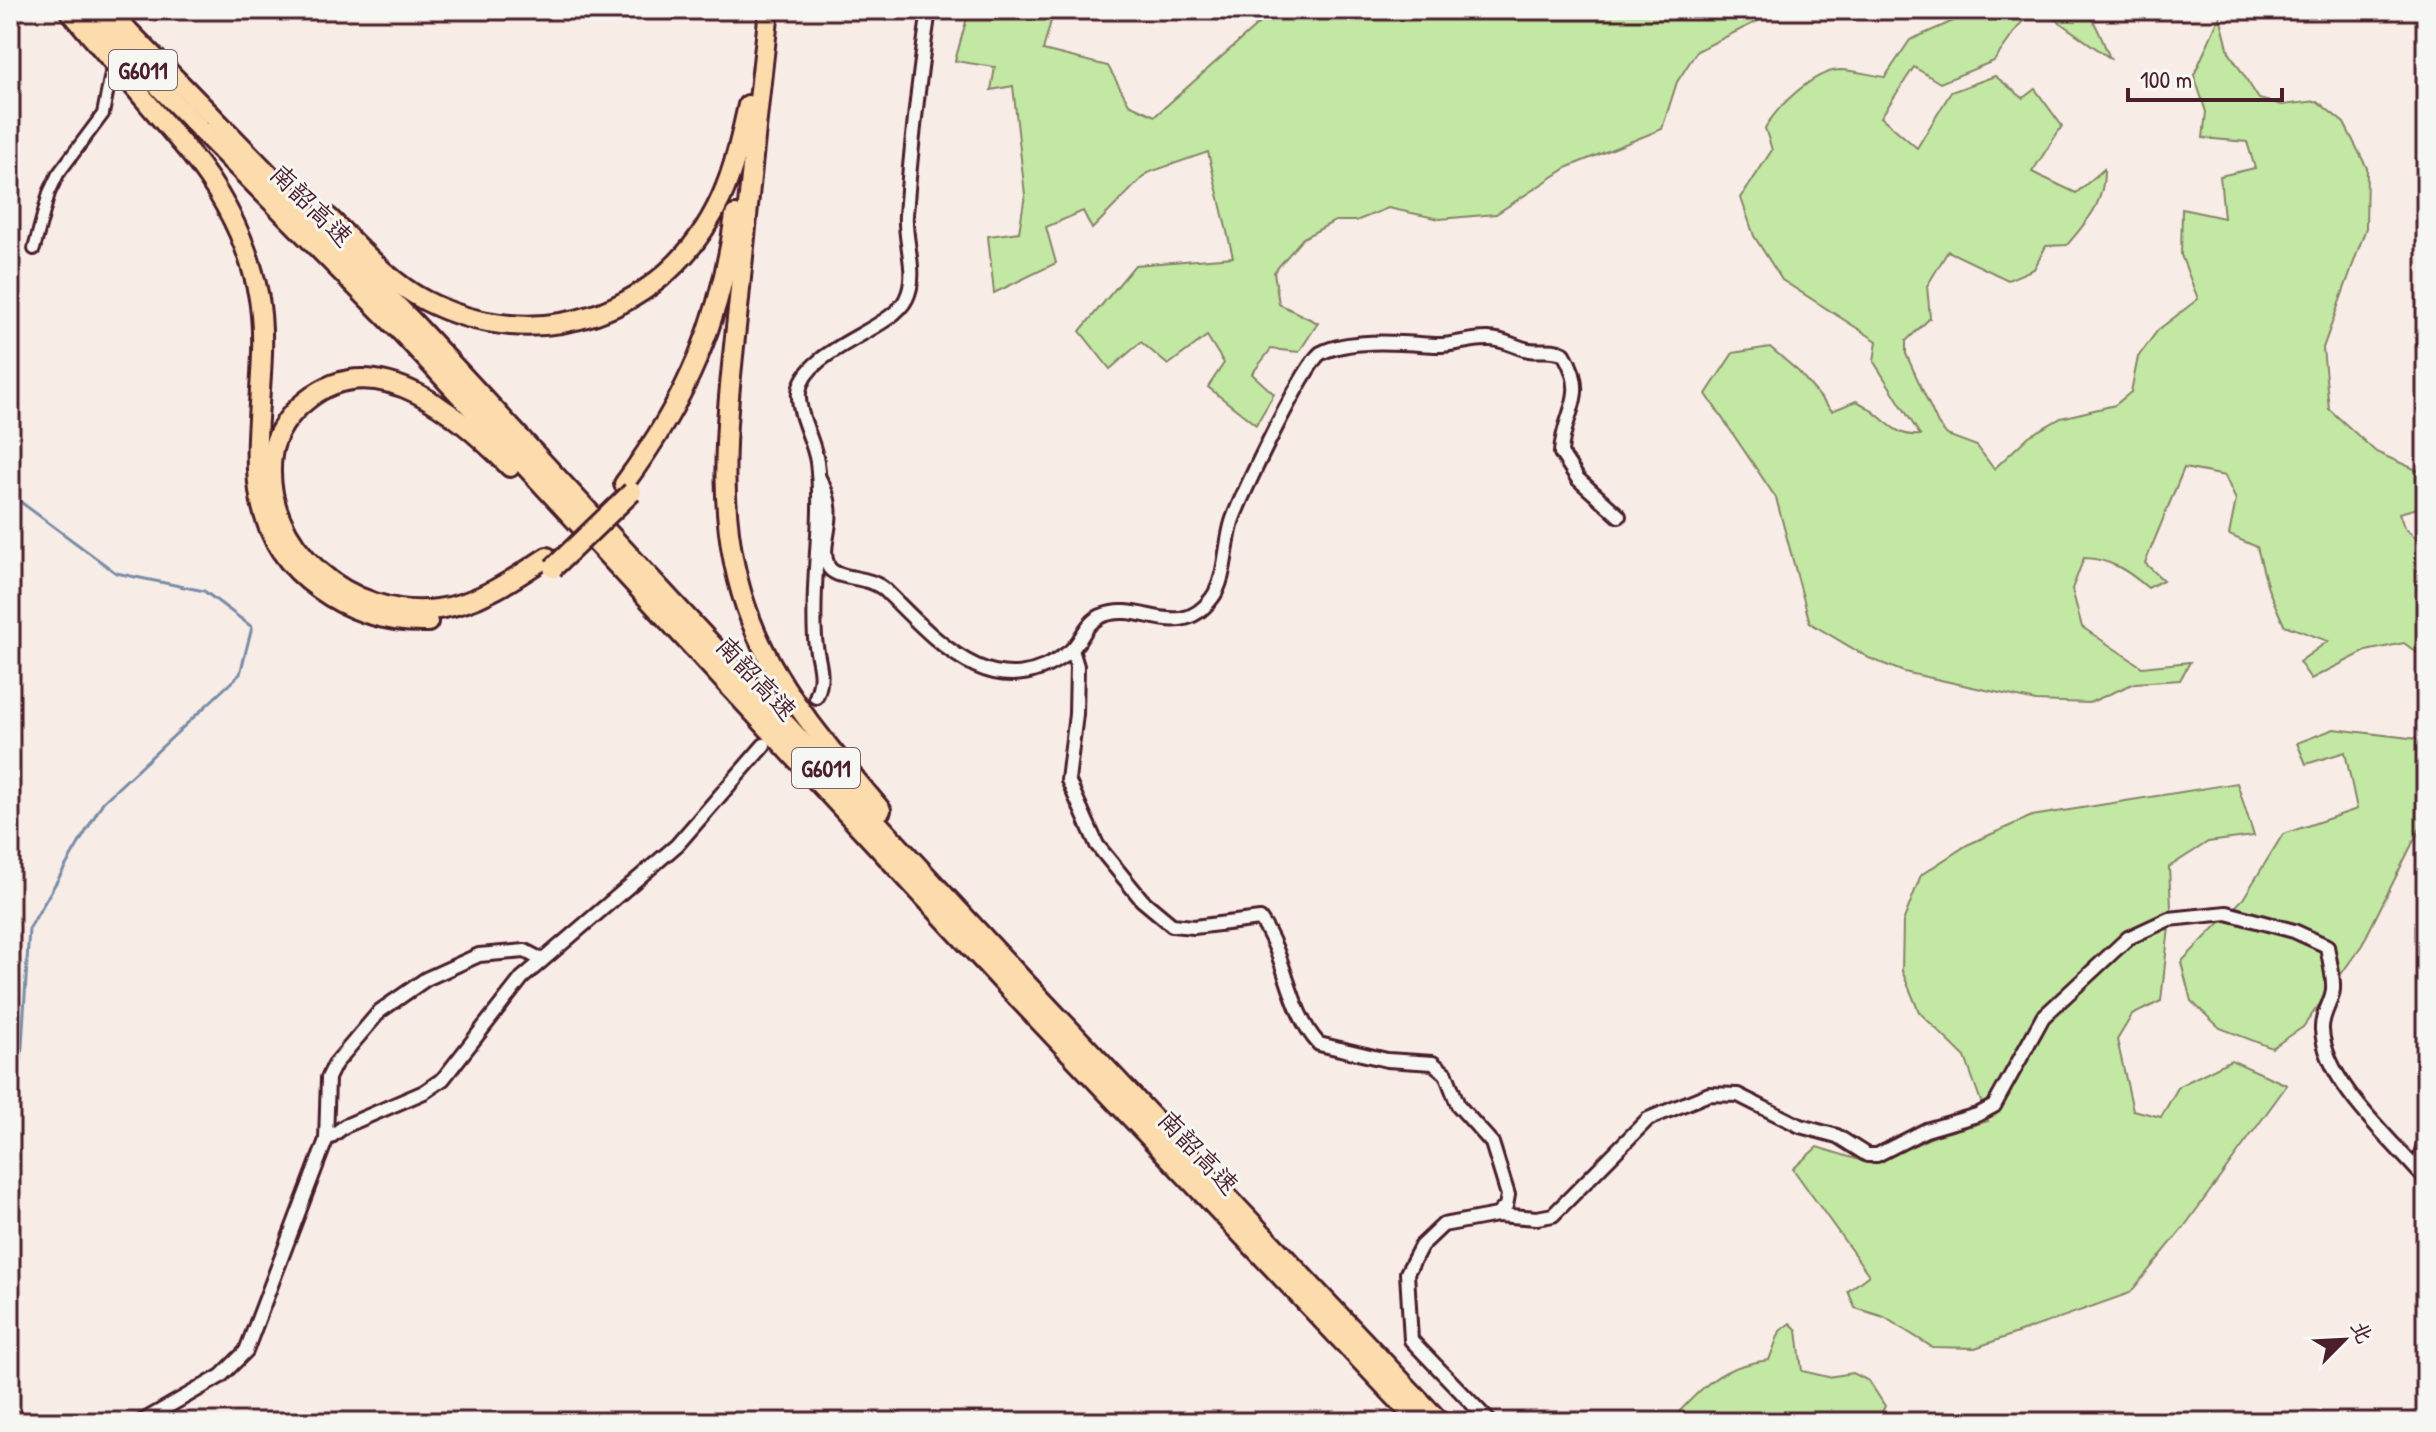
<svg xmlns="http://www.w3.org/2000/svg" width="2436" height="1432" font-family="'Patrick Hand','LXGW WenKai TC',sans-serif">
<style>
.green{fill:#c2e8a3;stroke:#868467;stroke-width:2}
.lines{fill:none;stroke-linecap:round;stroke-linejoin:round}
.stream{stroke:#788da6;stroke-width:3}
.minor-casing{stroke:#4a1f2b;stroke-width:16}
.tertiary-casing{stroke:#4a1f2b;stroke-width:18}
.motorway-casing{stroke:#4a1f2b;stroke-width:24}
.minor{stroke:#f6f6f2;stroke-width:10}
.tertiary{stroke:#f6f6f2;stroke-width:12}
.motorway{stroke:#fcdcac;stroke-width:18}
.motorway-bridge-casing{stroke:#4a1f2b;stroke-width:24;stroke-linecap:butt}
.motorway-bridge{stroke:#fcdcac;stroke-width:18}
.labels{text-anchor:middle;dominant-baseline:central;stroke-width:6;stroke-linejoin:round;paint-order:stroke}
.shield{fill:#f6f6f2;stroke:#7e6067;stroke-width:2}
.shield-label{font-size:24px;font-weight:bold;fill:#4a1f2b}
.street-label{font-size:26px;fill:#4a1f2b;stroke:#f6f6f2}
</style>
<rect width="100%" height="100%" fill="#f8ece7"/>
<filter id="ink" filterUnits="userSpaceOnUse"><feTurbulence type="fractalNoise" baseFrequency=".0125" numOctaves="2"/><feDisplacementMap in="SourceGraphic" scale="16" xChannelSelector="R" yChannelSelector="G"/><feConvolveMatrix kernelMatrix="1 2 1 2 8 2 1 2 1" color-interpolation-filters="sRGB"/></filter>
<g filter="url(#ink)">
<g class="green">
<path d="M957,10H1054L1043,50L1108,66L1129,104L1155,116L1274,10H1780L1697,51L1677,82L1662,129L1568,167L1496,214L1440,219L1388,208L1356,221H1335L1303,238L1274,272L1279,304L1318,323L1299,352L1271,349L1252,374L1274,394L1256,425L1208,387L1224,363L1207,336L1168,365L1141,342L1110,369L1080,331L1135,265L1233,257L1208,152L1147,173L1092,229L1083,211L1046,227L1056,263L994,293L988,236L1019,232L1025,195L1013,86L991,90L995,67L955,61L968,14Z"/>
<path d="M1978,10H2037L2021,23L1994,61L1940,83L1914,67L1881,117L1917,148L1951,92L1995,76L2023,98L2035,89L2062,126L2032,172L2076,193L2104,169C2105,202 2088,220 2067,245L2046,246L2034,269L2008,280L1948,251L1927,286L1930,318L1906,341V354L1938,424L1947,435L1977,446L1994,469L2029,436L2061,418L2115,405L2131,392L2138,357L2158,330L2198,299L2181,255L2182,209L2224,218L2220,176L2255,168L2247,142L2203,138L2206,112L2194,75L2220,16L2229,52L2259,99L2282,105L2317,101L2344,123L2367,168L2366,228L2323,348L2329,409L2376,452L2421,472L2422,507L2399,513L2404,527L2420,542H2426L2424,658L2404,643L2366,651L2311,679L2299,662L2328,641L2284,625L2268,589L2257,547L2229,535L2236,500L2225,476L2184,468L2145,563L2163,580L2148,588C2128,571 2111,559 2084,558L2072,589L2082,627L2142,667L2190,662L2180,680L2135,683L2089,703L2036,701L1904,672L1869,658L1810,623L1776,498L1706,394L1733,353L1770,347L1799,372L1832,411L1856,401C1881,411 1891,438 1920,435L1874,362L1877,341L1782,280L1754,236L1741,198L1772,150L1765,128C1777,107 1813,71 1840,70C1854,70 1870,75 1885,77L1910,40Z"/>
<path d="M2042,10C2096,10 2089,10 2110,58Z"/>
<path d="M2334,729L2426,740V816L2362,945L2303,1027L2272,1048L2220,1028L2191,1001L2181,962L2243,899L2283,834L2357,809L2345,752L2306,764L2297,743Z"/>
<path d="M2237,783L2254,836L2208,842L2169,867L2171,908L2161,1001L2132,1015L2117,1040L2133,1110L2161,1117L2179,1086L2231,1060L2287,1085L2184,1227L2130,1293L1975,1348L1932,1347L1884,1317L1855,1308L1848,1291L1869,1275L1793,1169L1817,1147L1872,1164L1935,1136L1988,1121L1965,1057L1919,1012L1902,971L1903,922L1921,875L1967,845L2032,816Z"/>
<path d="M1790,1323L1797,1330L1802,1371L1828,1377L1853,1373L1869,1381L1885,1406L1879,1418L1871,1421L1856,1415L1836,1422H1669C1703,1388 1717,1366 1769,1360L1780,1331Z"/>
</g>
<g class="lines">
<path class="stream" d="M10,494L116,573L204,591L252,627L240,674L103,802L29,929L21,1062L10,1074"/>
<g class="minor-casing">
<path id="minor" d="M34,249L49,193L58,174L103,114L113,63"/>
</g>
<g class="tertiary-casing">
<g id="tertiary">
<path d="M819,478C843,518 817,541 828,566C835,581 869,574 886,591C937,641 994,710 1069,652C1082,642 1084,624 1101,616C1141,599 1178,644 1212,598C1226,580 1225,544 1232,522C1239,499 1306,361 1321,353C1351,338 1402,343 1435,345C1453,346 1470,338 1489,339C1504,339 1514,347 1529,350C1541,352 1552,348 1564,354C1590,398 1563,410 1561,453L1578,479L1619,516"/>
<path d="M1072,650L1077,666L1076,714L1068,780L1097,845L1142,900L1172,925L1194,927L1260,919C1287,956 1288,1011 1319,1044L1387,1060L1433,1063L1446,1074L1458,1105L1492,1143L1508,1195L1506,1206L1497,1215L1443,1225L1421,1246L1407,1273L1411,1340L1490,1422"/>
<path d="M816,697C826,673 817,663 815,638C811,580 824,520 817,462C814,440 797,414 799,392C804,349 891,331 906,299C919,273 904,243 906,215C911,146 919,78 929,10"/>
<path d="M326,1140L328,1078L335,1064L380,1011L426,979L479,955L525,951L542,960"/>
<path d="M2417,1169L2426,1137"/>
<path d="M1497,1215L1537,1218L1553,1215L1648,1119L1709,1094L1738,1095L1800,1126L1837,1136L1867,1155H1877L1926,1130L1977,1115L1994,1106L2043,1017L2128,938L2169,919L2227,913L2294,931L2327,946C2329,959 2334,976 2333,989C2332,1003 2321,1014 2322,1030C2325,1083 2393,1141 2426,1180"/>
<path d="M141,1422L221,1376L246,1351L326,1140L345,1126L424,1092L443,1079L522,978L677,845L764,745"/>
</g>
</g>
<g class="motorway-casing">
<g id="motorway">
<path d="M769,10C758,106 748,202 739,299C728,408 710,517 751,621C779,693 833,752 881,810"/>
<path d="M211,115L414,323L1024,981L1440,1422"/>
<path d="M201,130L403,334L1012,992L1419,1422"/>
<path d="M189,152C223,194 247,239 258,293C278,395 214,515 319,589C352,613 387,623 428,622"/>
<path d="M328,217C357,245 388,281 424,300C536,358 668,315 721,198C734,169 741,137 748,105"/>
<path d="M510,467C462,418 377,342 307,400C290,413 275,433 272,455C260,546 352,621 438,609C478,604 514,579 547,557"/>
<path d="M624,484C687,399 721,320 735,215"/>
</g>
</g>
<use href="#minor" class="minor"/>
<use href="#tertiary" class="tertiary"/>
<use href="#motorway" class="motorway"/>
<g class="motorway-bridge-casing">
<g id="motorway-bridge">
<path d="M69,10L189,152"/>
<path d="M84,10L201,130"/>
<path d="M108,10L211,115"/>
<path d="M553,568L632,492"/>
</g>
</g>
<use href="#motorway-bridge" class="motorway-bridge"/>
</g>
</g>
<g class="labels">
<g class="shield">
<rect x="109" y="50" width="68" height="40" rx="6"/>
<rect x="792" y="748" width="68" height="40" rx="6"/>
</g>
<g class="shield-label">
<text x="143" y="70">G6011</text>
<text x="826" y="768">G6011</text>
</g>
<g class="street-label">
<text transform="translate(312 205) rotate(45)">南韶高速</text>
<text transform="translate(757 678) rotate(47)">南韶高速</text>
<text transform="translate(1199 1152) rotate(47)">南韶高速</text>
</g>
</g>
<rect width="2436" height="1432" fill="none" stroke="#f6f6f2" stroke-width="40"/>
<rect x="20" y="20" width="2396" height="1392" fill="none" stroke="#4a1f2b" stroke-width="3" filter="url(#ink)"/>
<g transform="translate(2344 1340) rotate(66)" stroke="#f6f6f2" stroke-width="6" paint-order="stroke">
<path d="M0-6L14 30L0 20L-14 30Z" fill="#4a1f2b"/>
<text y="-12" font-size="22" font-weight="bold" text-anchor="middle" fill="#4a1f2b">北</text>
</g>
<path d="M2128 88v12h154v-12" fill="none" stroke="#4a1f2b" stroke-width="4"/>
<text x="2140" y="88" font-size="24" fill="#4a1f2b" stroke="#f6f6f2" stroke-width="6" paint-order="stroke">100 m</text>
</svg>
